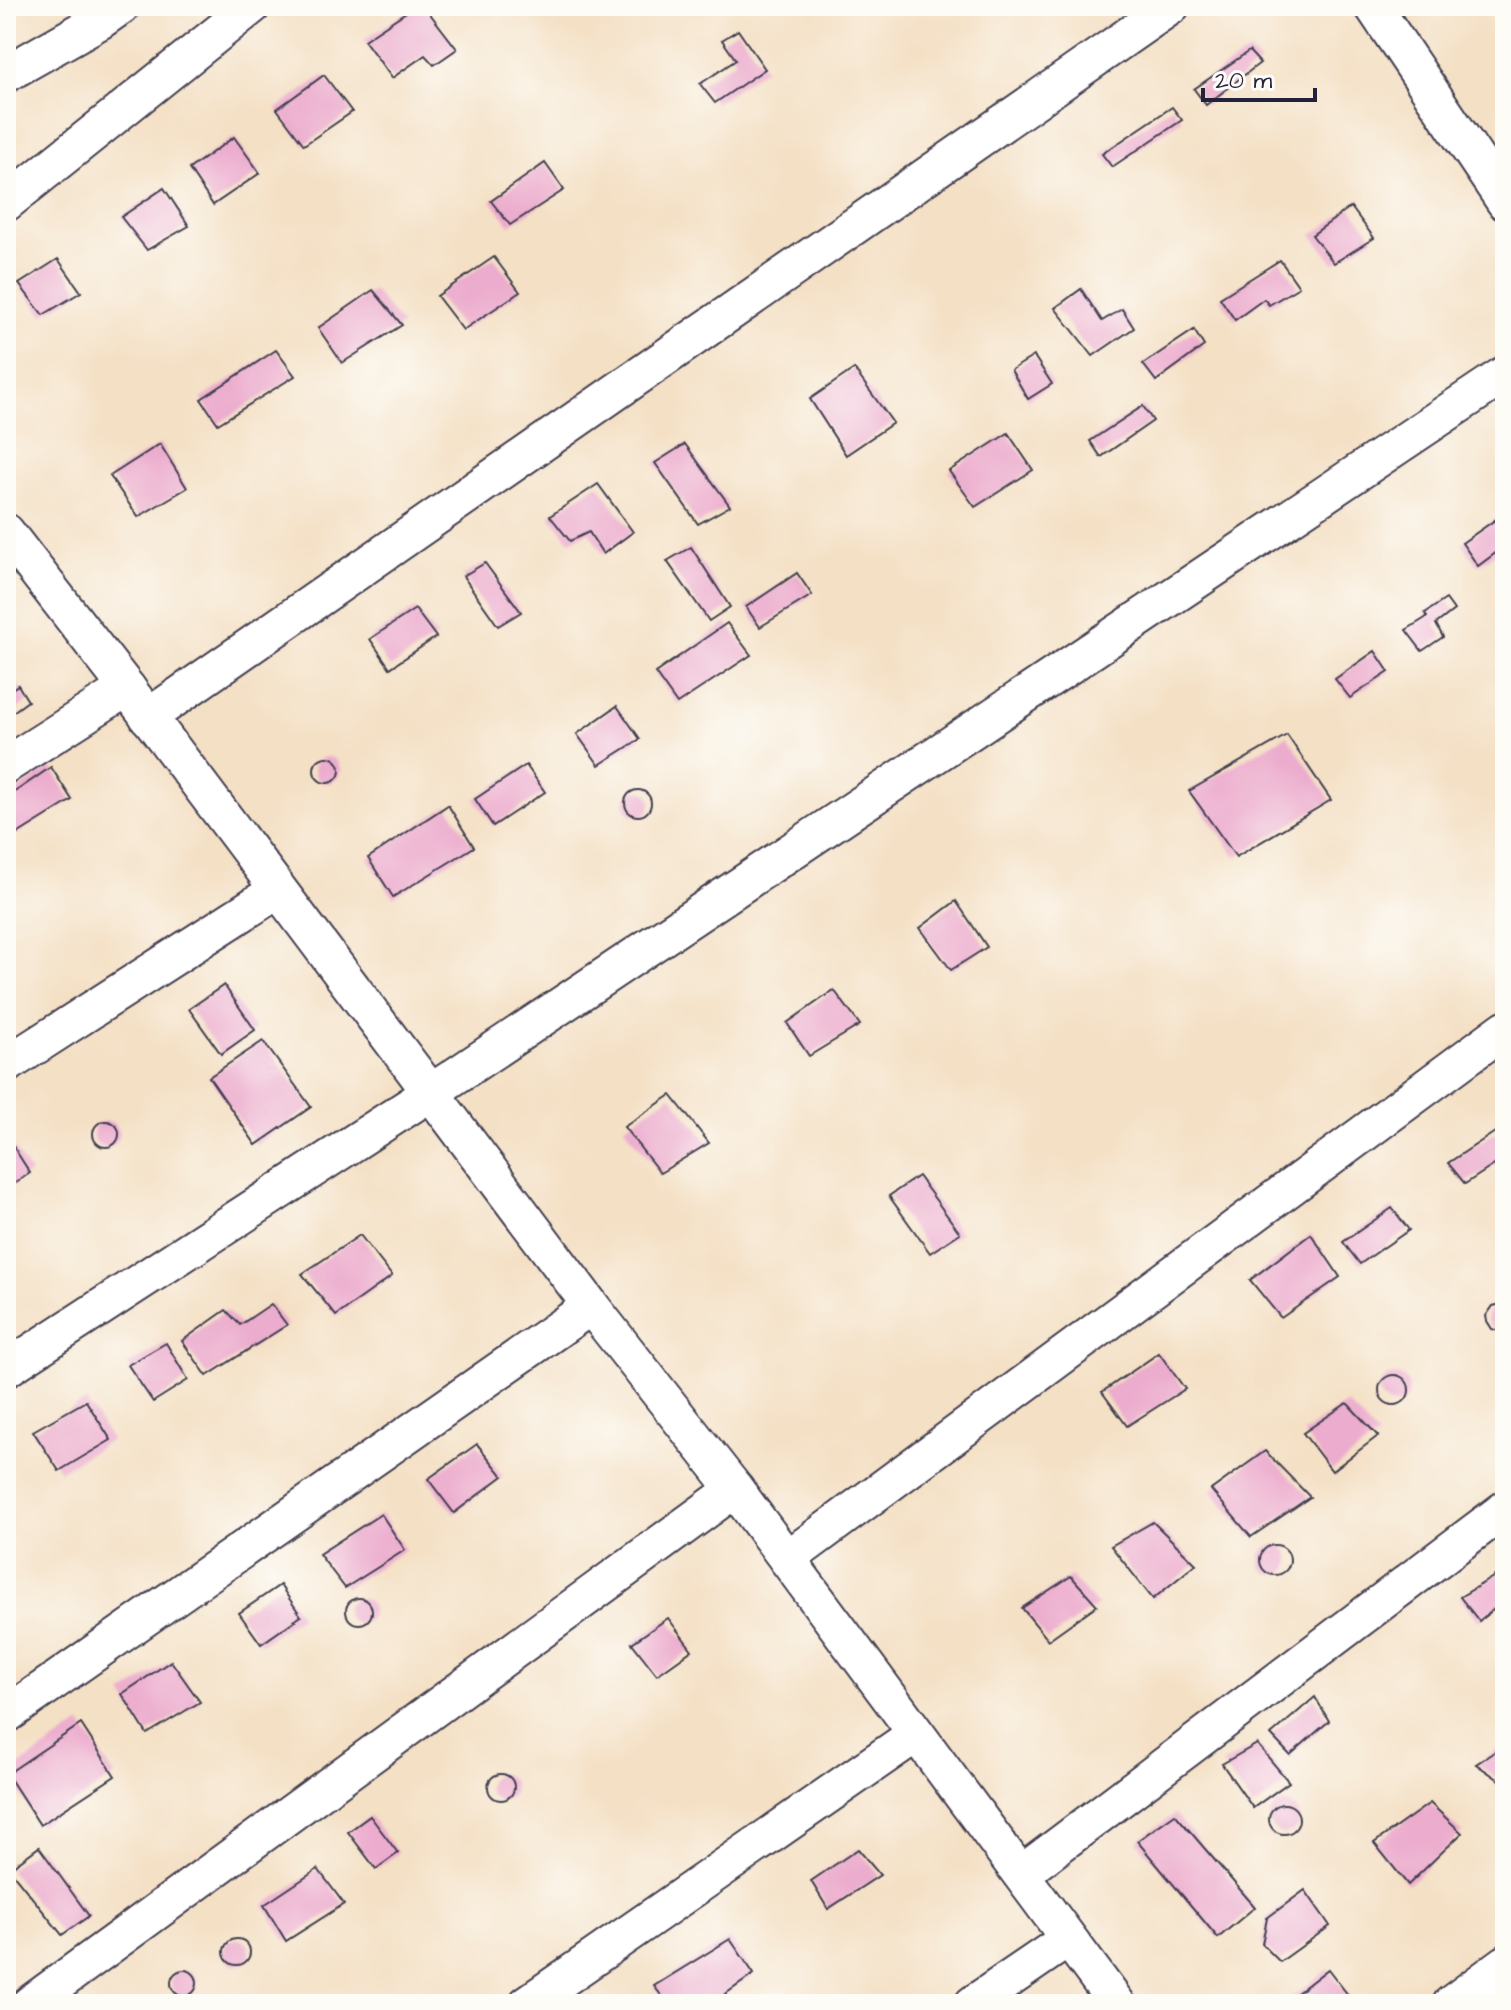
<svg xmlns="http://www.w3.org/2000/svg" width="1511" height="2010" font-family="'Architects Daughter',sans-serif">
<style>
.building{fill:#ecaccd}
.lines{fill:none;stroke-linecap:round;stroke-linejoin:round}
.minor-casing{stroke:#423e50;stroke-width:40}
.minor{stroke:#fff;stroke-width:36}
</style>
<rect width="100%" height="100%" fill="#fdfcf7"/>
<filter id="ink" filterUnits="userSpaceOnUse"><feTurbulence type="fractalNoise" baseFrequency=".0125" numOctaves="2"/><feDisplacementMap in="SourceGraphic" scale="16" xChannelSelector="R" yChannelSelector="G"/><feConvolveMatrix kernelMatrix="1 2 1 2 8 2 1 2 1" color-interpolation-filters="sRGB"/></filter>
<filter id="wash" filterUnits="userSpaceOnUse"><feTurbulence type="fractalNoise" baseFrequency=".006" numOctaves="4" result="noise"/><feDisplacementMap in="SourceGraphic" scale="32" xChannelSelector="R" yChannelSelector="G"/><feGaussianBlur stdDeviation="1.8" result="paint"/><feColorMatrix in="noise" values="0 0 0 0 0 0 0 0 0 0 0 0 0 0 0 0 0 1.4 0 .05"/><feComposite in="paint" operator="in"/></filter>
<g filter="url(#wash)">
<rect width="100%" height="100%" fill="#f4e0c5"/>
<g id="blocks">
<g class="building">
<path d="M415,6H424L457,49L434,65L425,55L392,78L364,40Z"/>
<path d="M738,30L765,69L715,103L700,84L736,60L722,40Z"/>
<path d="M1249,51L1260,63L1206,105L1194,89Z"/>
<path d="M324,75L352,112L304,145L277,109Z"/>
<path d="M1172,107L1182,120L1112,167L1102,154Z"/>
<path d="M234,137L260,173L213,205L189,169Z"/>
<path d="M545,163L564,190L510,225L491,201Z"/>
<path d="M164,188L189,226L147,250L121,217Z"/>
<path d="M1351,207L1374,238L1334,263L1312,235Z"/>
<path d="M494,257L520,292L463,330L437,296Z"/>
<path d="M58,259L81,292L43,315L19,284Z"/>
<path d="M1280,260L1299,287L1269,305L1264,299L1235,320L1220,298Z"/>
<path d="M1081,289L1102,321L1122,309L1134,328L1093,356L1055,308Z"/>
<path d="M373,290L402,325L342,363L318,328Z"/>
<path d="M1194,330L1204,346L1156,381L1143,364Z"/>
<path d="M276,350L295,376L218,424L201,399Z"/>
<path d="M1034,356L1052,384L1028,399L1011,370Z"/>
<path d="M854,369L893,423L846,455L810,399Z"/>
<path d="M1143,406L1153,421L1101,457L1090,441Z"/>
<path d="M1008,433L1033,470L975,507L949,471Z"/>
<path d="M160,444L187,488L138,517L110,476Z"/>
<path d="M685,444L730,506L698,524L655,463Z"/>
<path d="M598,484L633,532L603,554L589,532L570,541L550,516Z"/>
<path d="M1505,513V546L1478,566L1462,543Z"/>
<path d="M691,547L730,607L709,621L667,561Z"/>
<path d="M485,563L521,612L498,626L463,576Z"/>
<path d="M797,573L812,595L760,627L746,607Z"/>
<path d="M1446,599L1454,610L1436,624L1443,637L1422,651L1406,630L1427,617L1425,613Z"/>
<path d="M415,609L436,637L390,668L370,639Z"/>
<path d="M727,623L751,655L677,704L655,673Z"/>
<path d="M1375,651L1389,672L1350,698L1335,679Z"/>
<path d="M18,685L28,701L6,717V693Z"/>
<path d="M617,706L640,739L599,765L577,734Z"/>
<path d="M1287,735L1331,800L1236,857L1189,791Z"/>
<circle cx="327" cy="770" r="13"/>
<path d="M526,765L545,792L493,826L475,799Z"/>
<path d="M51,767L72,800L6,841V798Z"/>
<circle cx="638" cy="803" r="13"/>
<path d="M448,805L474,847L393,897L368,858Z"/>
<path d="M956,901L987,947L951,970L920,928Z"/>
<path d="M224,985L255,1030L221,1054L189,1009Z"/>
<path d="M834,990L860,1025L809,1056L787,1023Z"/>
<path d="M263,1041L311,1107L256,1145L209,1077Z"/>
<path d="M671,1095L709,1143L660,1173L624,1127Z"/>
<circle cx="106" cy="1134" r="13"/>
<path d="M1495,1132L1505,1146V1158L1465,1184L1448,1163Z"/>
<path d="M6,1135L30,1173L6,1189Z"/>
<path d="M918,1176L960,1233L930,1253L889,1196Z"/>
<path d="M1392,1208L1409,1230L1360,1264L1343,1242Z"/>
<path d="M1311,1234L1340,1277L1281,1318L1250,1280Z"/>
<path d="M360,1235L392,1276L336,1316L302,1274Z"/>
<path d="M271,1304L287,1325L207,1376L182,1341L226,1310L240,1325Z"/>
<path d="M1501,1304L1505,1305V1331L1501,1332L1492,1329L1487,1321L1486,1316L1493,1306Z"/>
<path d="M166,1343L188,1380L153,1402L128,1365Z"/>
<path d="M1159,1353L1185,1389L1127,1426L1102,1392Z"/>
<circle cx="1394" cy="1390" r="15"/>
<path d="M86,1401L111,1440L59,1471L33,1431Z"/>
<path d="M1347,1403L1378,1436L1332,1471L1303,1433Z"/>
<path d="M477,1444L503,1476L454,1513L428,1479Z"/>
<path d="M1265,1451L1310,1497L1251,1537L1211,1490Z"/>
<path d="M381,1514L405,1550L345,1588L319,1554Z"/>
<path d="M1153,1522L1196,1564L1153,1599L1111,1546Z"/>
<circle cx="1275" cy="1560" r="15"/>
<path d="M1503,1571L1505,1573V1600L1479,1621L1460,1597Z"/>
<path d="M1071,1576L1097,1605L1048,1640L1022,1608Z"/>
<path d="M280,1585L301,1616L261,1644L239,1613Z"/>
<circle cx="359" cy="1611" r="13"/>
<path d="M668,1618L692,1650L657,1675L632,1643Z"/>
<path d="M171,1661L200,1702L147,1734L122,1694Z"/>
<path d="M1315,1697L1329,1721L1290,1755L1271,1735Z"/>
<path d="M81,1724L115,1776L40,1825L7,1774Z"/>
<path d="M1257,1744L1289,1782L1253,1808L1222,1764Z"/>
<path d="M1505,1745V1784L1476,1764Z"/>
<circle cx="501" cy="1787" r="13"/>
<path d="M1430,1803L1462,1833L1408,1885L1374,1843Z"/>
<circle cx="1284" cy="1819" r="15"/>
<path d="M1175,1814L1255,1907L1218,1938L1137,1841Z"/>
<path d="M370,1816L398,1853L376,1869L348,1832Z"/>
<path d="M39,1847L89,1916L62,1935L9,1869Z"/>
<path d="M858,1849L880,1875L828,1909L811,1881Z"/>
<path d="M318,1869L344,1904L286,1941L264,1905Z"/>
<path d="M1305,1890L1330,1926L1280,1962L1262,1944L1267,1918Z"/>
<circle cx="237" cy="1952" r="13"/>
<path d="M730,1939L754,1974L711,2004H668L654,1986Z"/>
<path d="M1328,1969L1355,2004H1283Z"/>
<circle cx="184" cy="1983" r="13"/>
</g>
</g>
</g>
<g filter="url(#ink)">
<use href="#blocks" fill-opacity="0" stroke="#423e50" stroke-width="2"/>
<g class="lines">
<g class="minor-casing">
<g id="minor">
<path d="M1373,6L1505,202"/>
<path d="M6,74L101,20L121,6"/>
<path d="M6,203L252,6"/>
<path d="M6,532L127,688L591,1306L735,1489L1117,2004"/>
<path d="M148,717L1171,6"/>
<path d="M6,765L127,688"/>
<path d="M6,1065L278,890"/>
<path d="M6,1369L430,1093L1505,374"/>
<path d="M787,1559L1505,1029"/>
<path d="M6,1715L591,1306"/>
<path d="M1021,1874L1505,1509"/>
<path d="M30,2004L735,1489"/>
<path d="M527,2004L916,1734"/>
<path d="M973,2004L1068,1939"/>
<path d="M1451,2004L1505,1964"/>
</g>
</g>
<use href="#minor" class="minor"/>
</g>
</g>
<rect width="1511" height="2010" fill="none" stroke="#fdfcf7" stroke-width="32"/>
<path d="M1203 88v12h112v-12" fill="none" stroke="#22223b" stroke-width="4"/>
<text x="1215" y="88" font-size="24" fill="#22223b" stroke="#fdfcf7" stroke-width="6" paint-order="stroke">20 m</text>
</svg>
